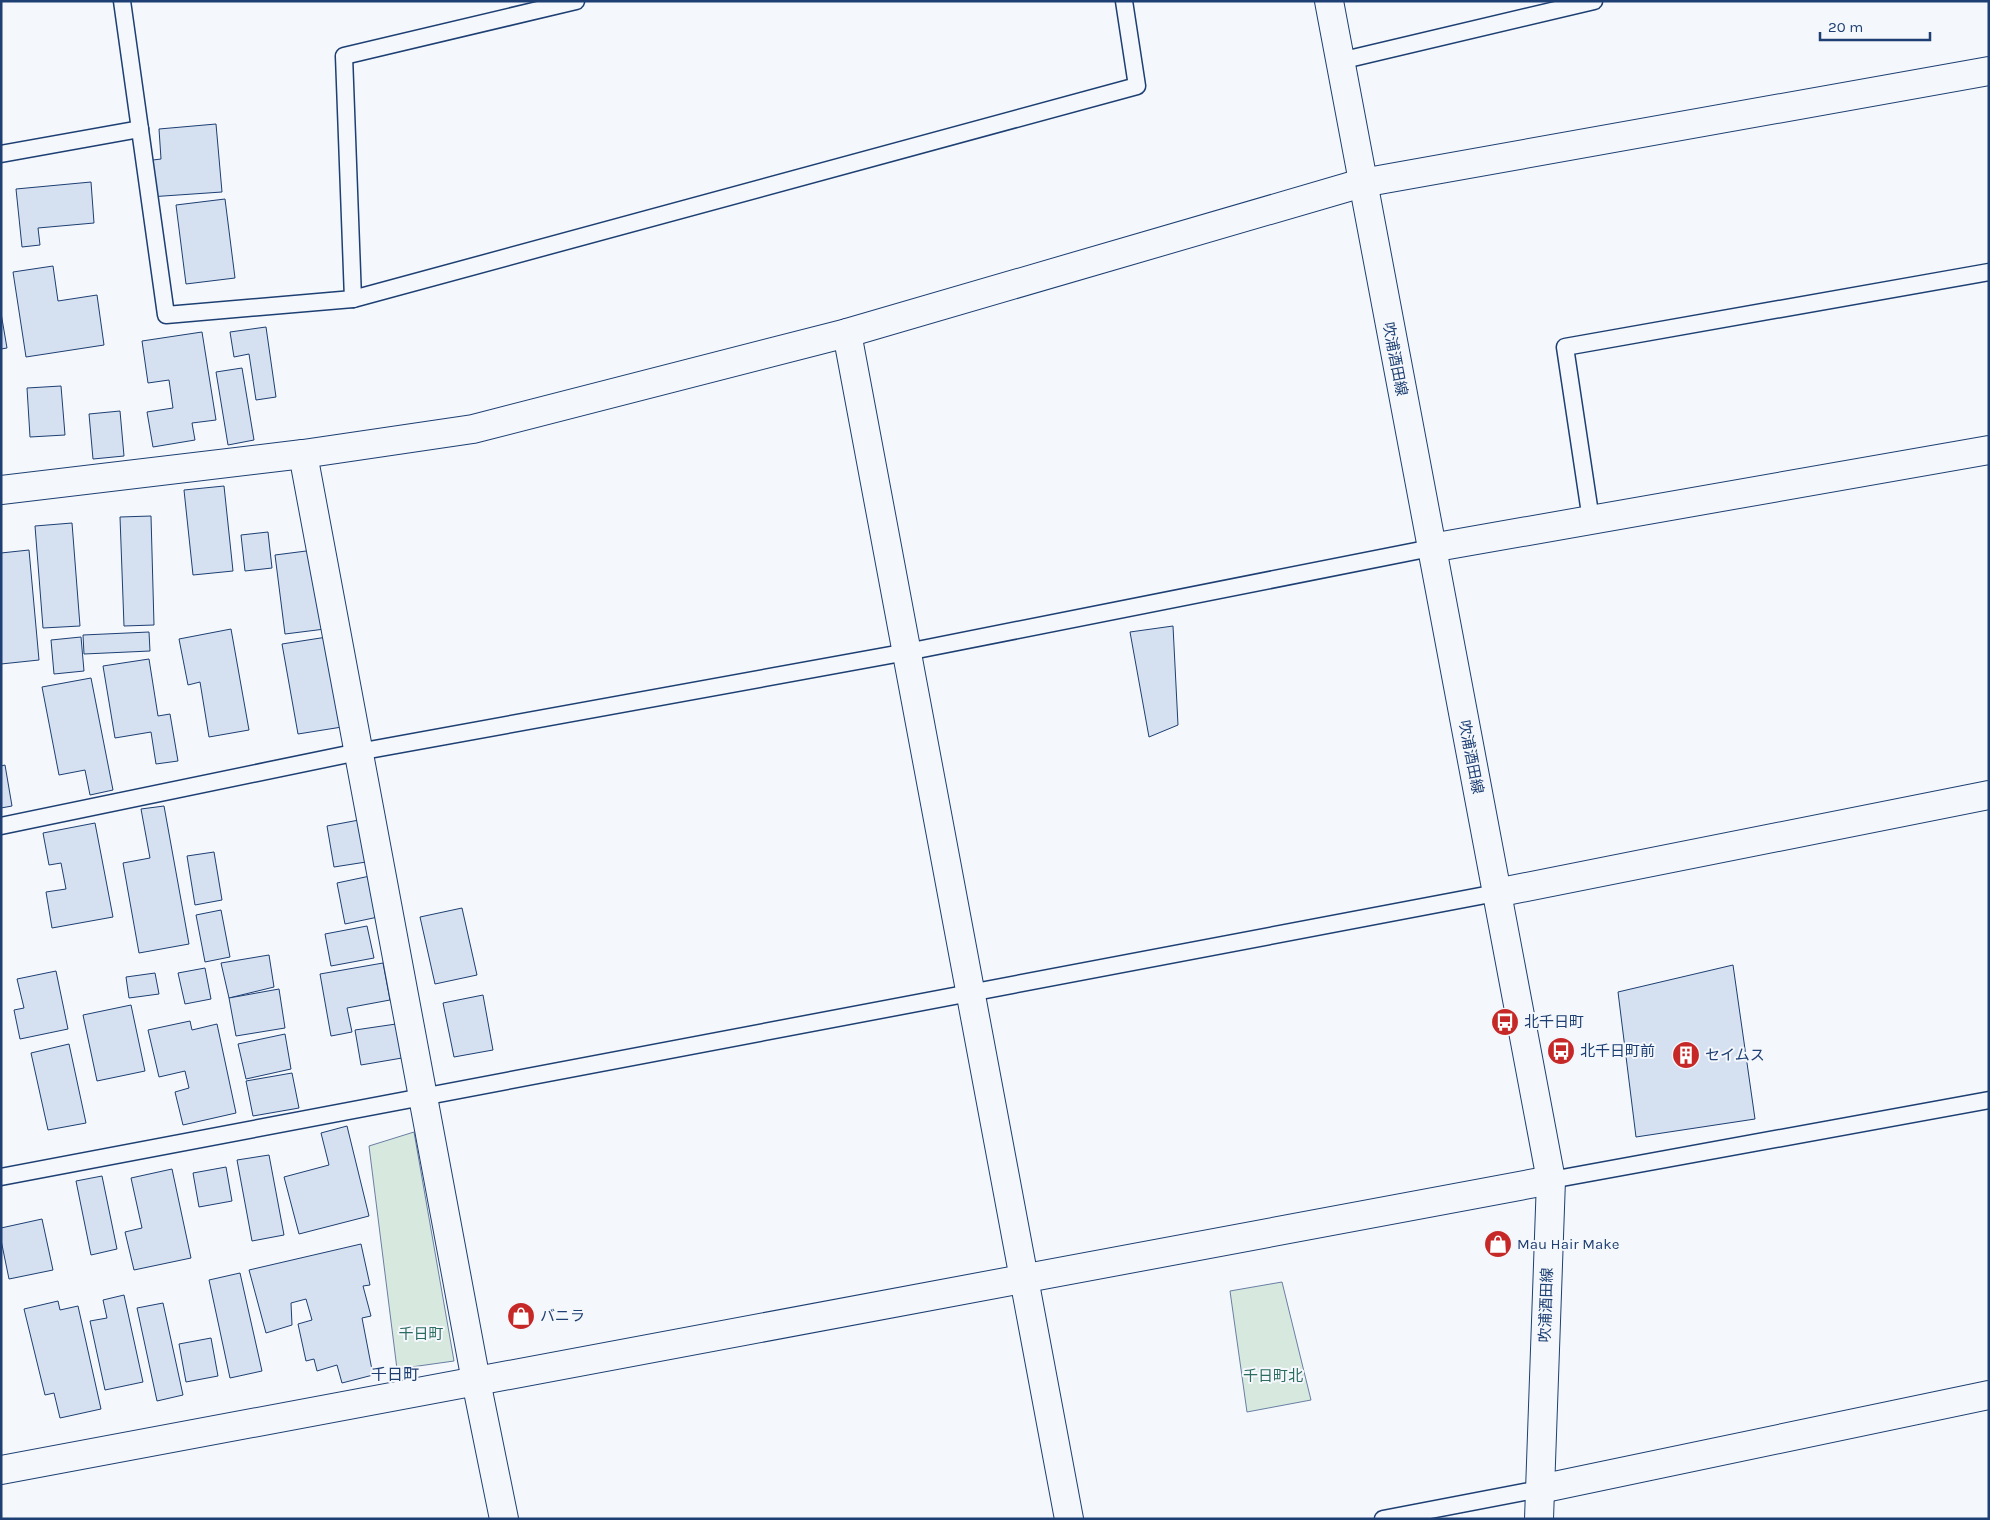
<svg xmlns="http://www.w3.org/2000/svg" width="1990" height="1520" font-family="Karla,'Noto Sans JP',sans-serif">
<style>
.green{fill:#d7e8df;stroke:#687fa3}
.building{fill:#d5e0f0;stroke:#1d3f73}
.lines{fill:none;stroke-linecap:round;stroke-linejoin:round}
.service-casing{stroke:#1d3f73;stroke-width:19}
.minor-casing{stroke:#1d3f73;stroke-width:30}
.tertiary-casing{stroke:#1d3f73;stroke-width:30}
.secondary-casing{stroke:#1d3f73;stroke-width:30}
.service{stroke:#f4f7fb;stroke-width:16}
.minor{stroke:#f4f7fb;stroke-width:28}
.tertiary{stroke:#f4f7fb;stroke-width:28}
.secondary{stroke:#f4f7fb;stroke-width:28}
.labels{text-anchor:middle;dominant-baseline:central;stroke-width:4;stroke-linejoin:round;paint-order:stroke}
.street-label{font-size:15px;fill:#1d3f73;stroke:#f4f7fb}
.poi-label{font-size:15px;fill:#1d3f73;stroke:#f4f7fb;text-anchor:start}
.park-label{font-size:15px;fill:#2c6c60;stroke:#f4f7fb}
.neighbourhood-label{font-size:16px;fill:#1d3f73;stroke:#f4f7fb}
</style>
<rect width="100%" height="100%" fill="#f4f7fb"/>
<g class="green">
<path d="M414,1132L454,1361L397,1369L369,1146Z"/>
<path d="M1282,1282L1311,1400L1247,1412L1230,1291Z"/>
</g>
<g class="building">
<path d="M216,124L222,192L149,197L145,161L161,159L159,129Z"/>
<path d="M91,182L94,223L38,228L40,245L22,247L16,189Z"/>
<path d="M225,199L235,278L186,284L176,205Z"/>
<path d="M53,266L58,301L97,295L104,345L26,357L13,272Z"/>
<path d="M1,313L7,348L1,349Z"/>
<path d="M266,327L276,397L256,400L249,354L234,357L230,332Z"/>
<path d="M202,332L216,420L192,423L195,440L153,447L147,412L173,408L169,380L148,383L142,341Z"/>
<path d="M242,368L254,440L228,445L216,372Z"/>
<path d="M61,386L65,435L30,437L27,388Z"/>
<path d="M120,411L124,456L93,459L89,414Z"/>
<path d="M224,486L233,571L193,575L184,490Z"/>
<path d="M151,516L154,625L124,626L120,517Z"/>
<path d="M72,523L80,626L43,628L35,526Z"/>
<path d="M268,532L272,568L245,571L241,535Z"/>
<path d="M29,550L39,660L1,664V553Z"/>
<path d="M314,550L325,629L285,634L275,555Z"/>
<path d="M1173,626L1178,725L1149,737L1130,632Z"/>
<path d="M231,629L249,730L209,737L200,682L188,685L179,639Z"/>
<path d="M149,632L150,651L84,654L83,635Z"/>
<path d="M81,637L84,671L54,674L51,640Z"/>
<path d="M327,637L342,727L298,734L282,644Z"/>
<path d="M149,659L158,716L170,714L178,761L156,764L151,732L115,738L103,666Z"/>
<path d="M91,678L113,790L90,795L85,770L59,775L42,687Z"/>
<path d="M5,765L12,806L1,808V766Z"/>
<path d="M164,806L189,944L139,953L123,863L150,858L141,809Z"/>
<path d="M359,820L366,862L334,867L327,826Z"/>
<path d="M95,823L113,917L52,928L46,892L66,889L61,863L49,865L43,833Z"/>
<path d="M214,852L222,900L195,905L187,856Z"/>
<path d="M370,876L378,917L345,924L337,883Z"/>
<path d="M462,908L477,975L435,984L420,917Z"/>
<path d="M221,910L230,957L205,962L196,915Z"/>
<path d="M367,926L374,958L331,966L325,934Z"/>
<path d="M269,955L274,987L229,998L221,963Z"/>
<path d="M383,963L390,1000L347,1008L352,1032L331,1036L320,974Z"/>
<path d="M1733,965L1755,1119L1636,1137L1618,992Z"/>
<path d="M205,968L211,999L185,1004L178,973Z"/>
<path d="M56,971L68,1029L20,1039L14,1010L24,1008L17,979Z"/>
<path d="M155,973L159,994L129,998L126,977Z"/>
<path d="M279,989L285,1028L236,1036L229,998Z"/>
<path d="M483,995L493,1050L454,1057L443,1003Z"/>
<path d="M131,1005L145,1071L97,1081L83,1015Z"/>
<path d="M190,1021L192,1030L217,1024L236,1113L183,1125L175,1092L189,1088L185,1071L159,1077L148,1030Z"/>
<path d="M396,1024L402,1058L361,1065L355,1030Z"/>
<path d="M285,1034L291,1069L246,1079L238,1044Z"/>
<path d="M69,1044L86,1123L48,1130L31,1053Z"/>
<path d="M292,1073L299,1108L253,1116L246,1081Z"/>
<path d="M347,1126L369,1216L299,1234L284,1177L329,1165L321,1133Z"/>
<path d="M269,1155L284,1235L252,1241L237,1160Z"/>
<path d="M226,1167L232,1201L199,1207L193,1173Z"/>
<path d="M172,1169L191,1258L134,1270L125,1232L142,1228L131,1178Z"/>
<path d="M102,1176L117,1249L91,1255L76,1181Z"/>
<path d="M42,1219L53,1270L9,1279L1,1240V1228Z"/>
<path d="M361,1244L370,1285L363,1286L371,1316L362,1318L373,1375L342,1383L337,1365L317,1371L314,1359L306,1361L298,1324L312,1320L306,1299L291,1303L292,1325L266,1333L249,1270Z"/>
<path d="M240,1273L262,1371L230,1378L209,1280Z"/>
<path d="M124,1295L143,1382L105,1390L90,1321L107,1318L103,1300Z"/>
<path d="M58,1301L60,1310L78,1306L101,1409L60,1418L54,1393L45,1395L24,1309Z"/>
<path d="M163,1303L183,1395L157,1401L137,1308Z"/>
<path d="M211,1338L218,1376L186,1382L179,1344Z"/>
</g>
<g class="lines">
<g class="service-casing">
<g id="service">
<path d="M122,1L166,315L353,299"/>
<path d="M576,1L344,56L353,299L1137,86L1124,1"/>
<path d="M1340,61L1594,1"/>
<path d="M1,154L140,129"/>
<path d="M1591,520L1565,347L1989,272"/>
<path d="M1,826L358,752L907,652L1431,548"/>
<path d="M1,1177L1496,893"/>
<path d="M1551,1180L1989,1100"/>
<path d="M1383,1519L1540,1489"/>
</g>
</g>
<g class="minor-casing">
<g id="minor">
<path d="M847,333L1069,1519"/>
<path d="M303,454L476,1381L504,1519"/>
<path d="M1,490L303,454L473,429L847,333L1362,183L1989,71"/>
<path d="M1431,548L1989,450"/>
<path d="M1540,1489L1989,1395"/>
</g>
</g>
<g class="tertiary-casing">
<g id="tertiary">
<path d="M1496,893L1989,795"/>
<path d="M1,1470L1551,1180"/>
</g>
</g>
<g class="secondary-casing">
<path id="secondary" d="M1329,1L1551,1180L1539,1519"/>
</g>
<use href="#service" class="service"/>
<use href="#minor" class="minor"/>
<use href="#tertiary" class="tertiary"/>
<use href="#secondary" class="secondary"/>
</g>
<defs>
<g id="bus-disc" transform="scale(1.4375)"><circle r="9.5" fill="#c62828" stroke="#f4f7fb"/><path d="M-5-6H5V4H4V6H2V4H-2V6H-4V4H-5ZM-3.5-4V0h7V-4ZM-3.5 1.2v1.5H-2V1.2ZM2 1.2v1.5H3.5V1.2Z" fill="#fff"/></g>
<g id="building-disc" transform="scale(1.4375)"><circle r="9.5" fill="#c62828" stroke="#f4f7fb"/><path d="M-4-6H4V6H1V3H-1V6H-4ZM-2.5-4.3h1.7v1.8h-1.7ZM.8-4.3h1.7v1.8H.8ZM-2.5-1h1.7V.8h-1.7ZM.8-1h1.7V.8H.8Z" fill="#fff"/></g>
<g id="shop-disc" transform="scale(1.4375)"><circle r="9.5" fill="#c62828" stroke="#f4f7fb"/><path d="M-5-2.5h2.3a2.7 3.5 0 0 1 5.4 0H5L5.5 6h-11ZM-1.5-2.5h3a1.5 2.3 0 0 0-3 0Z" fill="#fff"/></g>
</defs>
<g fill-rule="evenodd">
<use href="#bus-disc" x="1505" y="1022"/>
<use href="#bus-disc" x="1561" y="1051"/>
<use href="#building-disc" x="1686" y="1055"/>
<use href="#shop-disc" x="1498" y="1244"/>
<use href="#shop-disc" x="521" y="1316"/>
</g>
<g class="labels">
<g class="street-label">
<text transform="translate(1395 359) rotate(79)">吹浦酒田線</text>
<text transform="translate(1471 757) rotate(79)">吹浦酒田線</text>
<text transform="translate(1546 1305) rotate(-88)">吹浦酒田線</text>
</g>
<g class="poi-label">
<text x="1524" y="1022">北千日町</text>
<text x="1580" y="1051">北千日町前</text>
<text x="1705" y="1055">セイムス</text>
<text x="1517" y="1244">Mau Hair Make</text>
<text x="540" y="1316">バニラ</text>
</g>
<g class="park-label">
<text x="421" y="1334">千日町</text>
<text x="1273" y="1376">千日町北</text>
</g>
<g class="neighbourhood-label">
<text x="395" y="1374">千日町</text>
</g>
</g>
<rect width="1990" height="1520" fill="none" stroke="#1d3f73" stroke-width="5"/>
<path d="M1820 32v8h110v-8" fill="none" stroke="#1d3f73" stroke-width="2.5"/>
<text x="1828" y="32" font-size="15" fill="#1d3f73" stroke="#f4f7fb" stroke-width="4" paint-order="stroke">20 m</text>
</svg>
